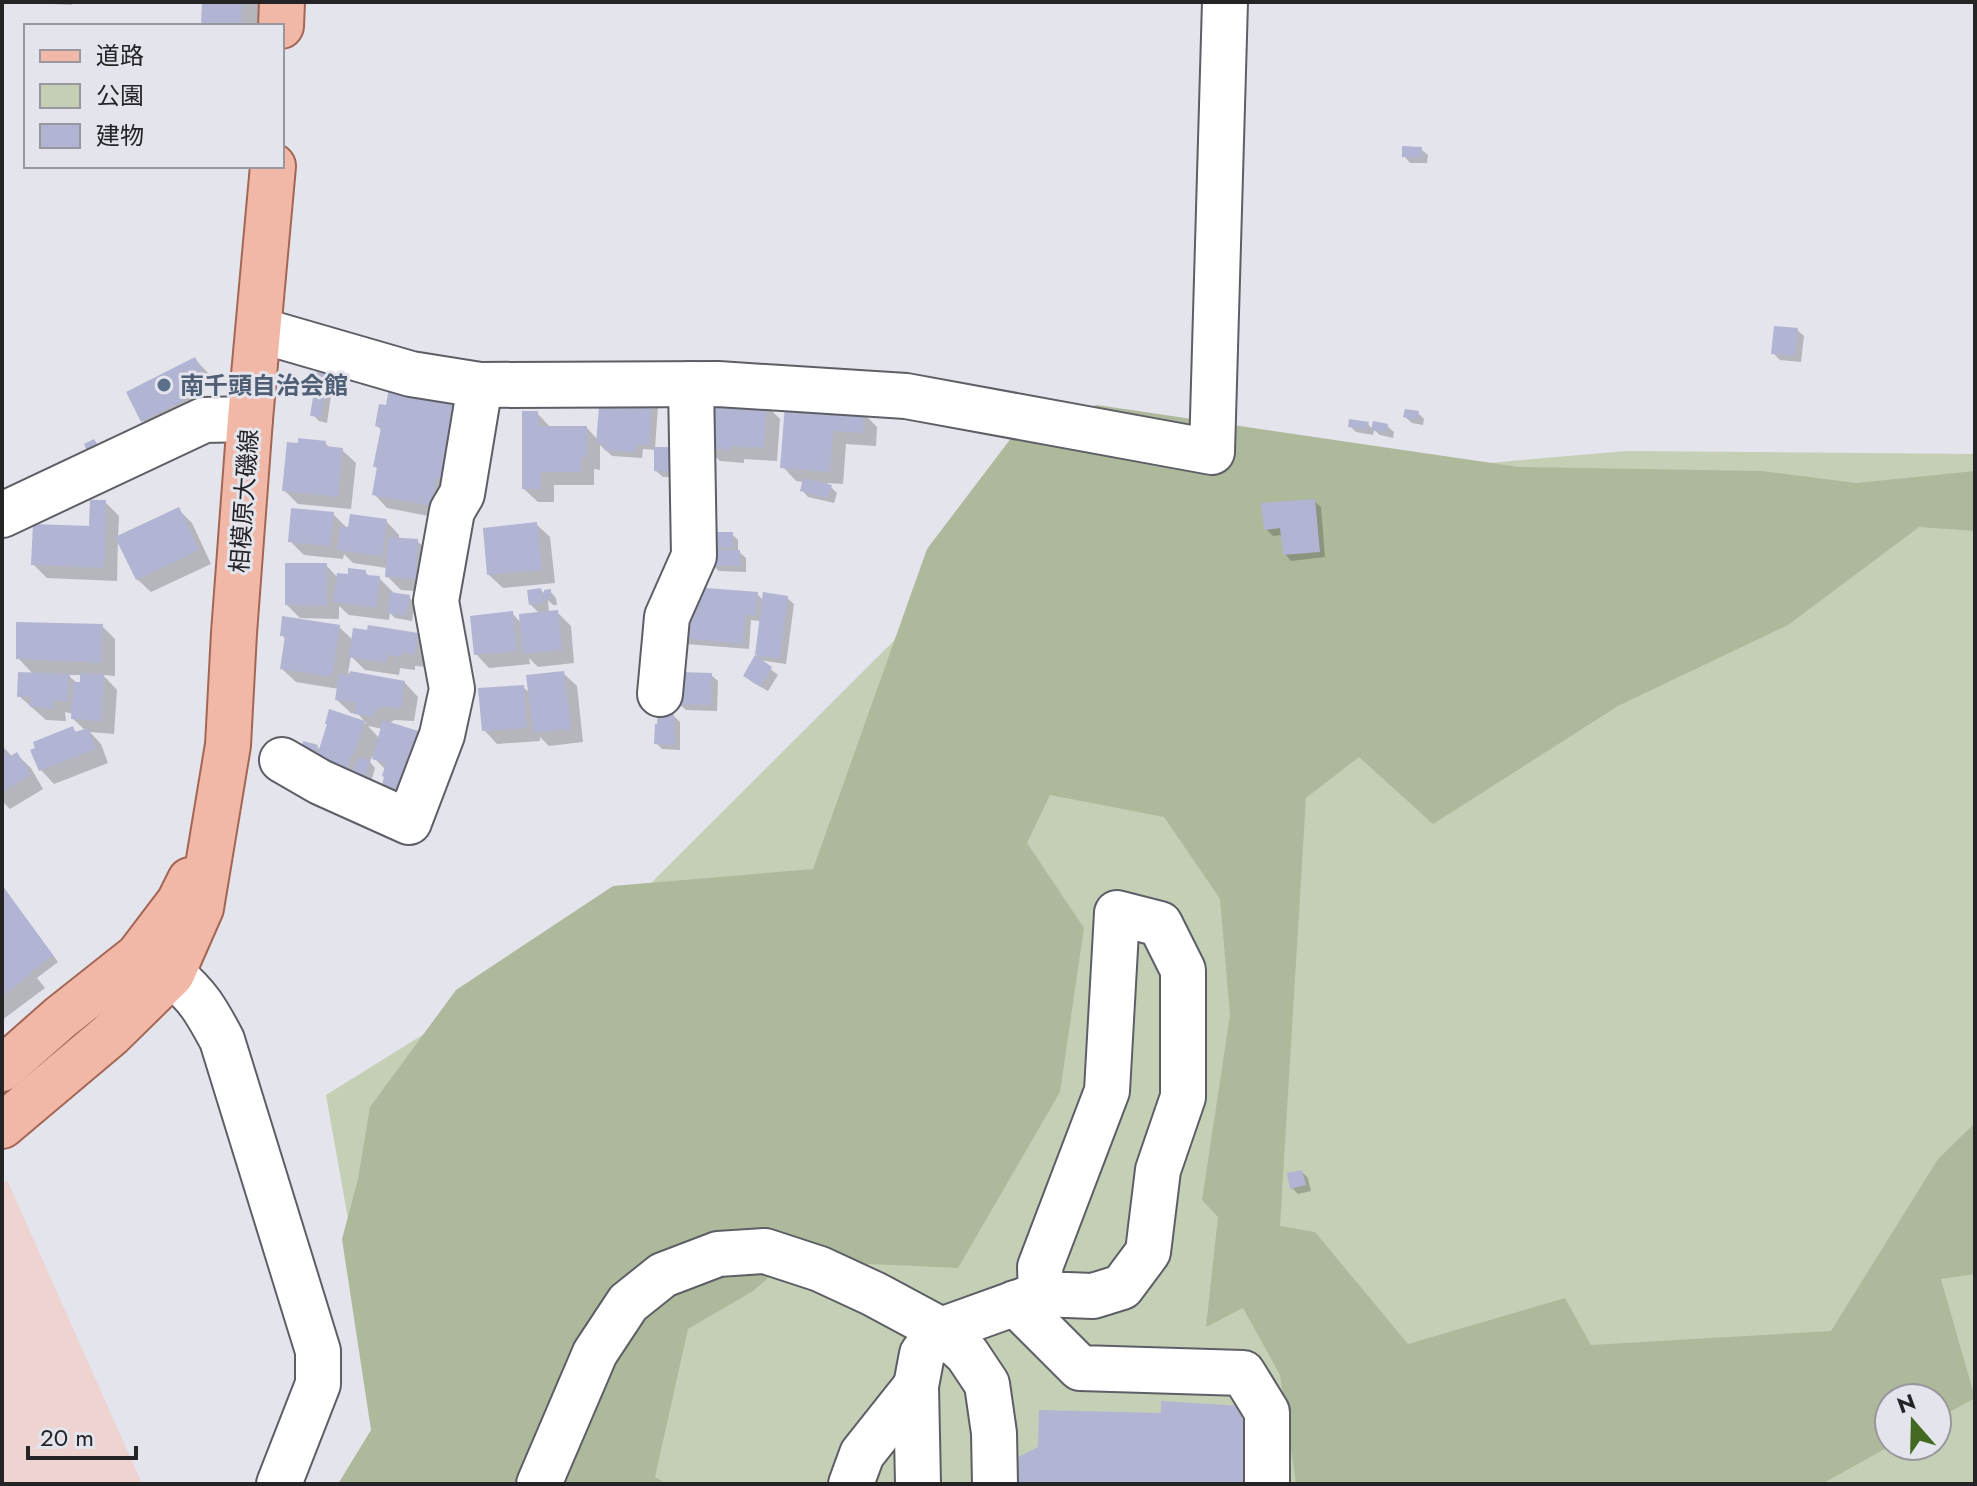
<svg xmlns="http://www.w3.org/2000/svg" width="1977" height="1486" font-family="Jost,'Noto Sans JP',sans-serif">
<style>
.industrial{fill:#eed3d1}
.green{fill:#c5cfb5;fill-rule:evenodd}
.forest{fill:#aeb99c}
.shadow{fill:#0003;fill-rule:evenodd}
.building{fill:#b1b4d2}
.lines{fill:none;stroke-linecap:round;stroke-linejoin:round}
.minor-casing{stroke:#5d5e66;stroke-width:48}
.major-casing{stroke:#a46654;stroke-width:48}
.minor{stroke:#fff;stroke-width:44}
.major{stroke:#f2b8a7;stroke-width:44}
.service-dot{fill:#5c6f8a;stroke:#e3e4ec;stroke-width:3}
.labels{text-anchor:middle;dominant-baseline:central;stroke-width:6;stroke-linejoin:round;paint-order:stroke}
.service-label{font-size:24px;font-weight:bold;fill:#4e5e75;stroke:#e3e4ec;text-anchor:start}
.street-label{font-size:24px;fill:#242427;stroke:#e3e4ec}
</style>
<rect width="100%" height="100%" fill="#e3e4ec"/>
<path class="industrial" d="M7,1180L142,1484H2V1185Z"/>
<path class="green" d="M1627,451L1975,454V1484H395L326,1095L625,909L1033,502ZM1889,1398H1937V1446H1889Z"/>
<path class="forest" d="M1097,405L1519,467L1762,471L1856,483L1975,471V531L1919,527L1788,625L1618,706L1433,824L1359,757L1306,798L1280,1226L1315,1232L1408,1344L1565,1298L1591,1345L1831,1331L1938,1159L1975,1123V1274L1941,1279L1975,1398L1937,1419V1398H1889L1890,1446L1822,1484H1296L1280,1375L1243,1308L1206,1327L1218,1217L1202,1200L1230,1015L1220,899L1164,817L1050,795L1027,843L1084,928L1060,1092L958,1268L848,1263L800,1250L753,1291L688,1329L655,1477L667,1484H338L371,1430L342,1239L358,1179L370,1107L456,990L613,886L813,869L927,549L1018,429Z"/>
<g class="shadow">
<path d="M51,2H72V5L53,4Z"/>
<path d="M204,2H269L268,26H203Z"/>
<path d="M1421,149L1428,155L1427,163H1410L1404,156Z"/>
<path d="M1797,330L1804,336L1801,362L1780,360L1773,353Z"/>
<path d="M195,359L208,373L214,384L197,392L206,409L157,435L143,421L128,393Z"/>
<path d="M327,375L333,382L327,423L319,421L313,415Z"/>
<path d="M601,396L651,400L658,406L655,449H674L680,456V477H663L656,471V450L643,449L642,458L612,456L600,445V470L594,469V485H554V502H538L524,489V413H537L551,428H587L598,440Z"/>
<path d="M449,401L462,414L444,519L387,508L374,494L378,469L375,466L382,431L377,425Z"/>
<path d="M766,405L780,419L777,461L744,459V463L720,461L706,447Z"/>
<path d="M787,408L863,413L877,427L876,446L846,444L843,484L827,483L837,493L834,503L808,497L802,490L804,482L796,481L783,467Z"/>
<path d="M1418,413L1424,419L1423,425L1412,423L1405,417Z"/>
<path d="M1368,424L1373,430L1387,426L1394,432L1393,438L1380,435L1374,430L1373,435L1356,432L1350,426Z"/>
<path d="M325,443L330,448L342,450L356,463L351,509L298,504L284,490Z"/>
<path d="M1314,501L1321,507L1325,557L1291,561L1285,554L1283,535L1273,536L1266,529Z"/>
<path d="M105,502L119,516L118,538L179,510L192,523L211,564L151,592L137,579L118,538L117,581L47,578L33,564L91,528Z"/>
<path d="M333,514L350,531L386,521L399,535V540L417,541L431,554L429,592L401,590L387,576V568L353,563L344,554L343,559L304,555L290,541Z"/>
<path d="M536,524L550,537L555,583L503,588L489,575Z"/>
<path d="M732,534L738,540V551L746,558V572L719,571L712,565L706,547Z"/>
<path d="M326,565L338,578L365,572L370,577L379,578L393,592L392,595L409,597L415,604L412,621L395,618L390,613L389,620L349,615L339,606V619L300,618L287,605Z"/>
<path d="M541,590L546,595L550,591L556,598L557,605H553L548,600L549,613L557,612L571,626L574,663L538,667L529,658L530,664L489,668L476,654L512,613L521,623L540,614L531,605Z"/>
<path d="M757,594L764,601L787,598L794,604L786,664L759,660L778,675L768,691L752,682L746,676L757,656L761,621L751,620L749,649L686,644L680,637L692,626Z"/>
<path d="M102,626L115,639V676L103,675L117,690L114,734L90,732L101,744L108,763L54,784L41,770L73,729L78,734L86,731L73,719L74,714L65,712L66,721L46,720L19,696L34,675L18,658ZM68,675H82L81,684H78Z"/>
<path d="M339,627L354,641L417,635L430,648L428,667L415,666V670L400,668L399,675L365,670L351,656L348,673L405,683L418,697L414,721L394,720L389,724L417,732L431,746L398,798L384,784L387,771L372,756L370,762L375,768L369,790L331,776L305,744L317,747L321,750L331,712L367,724L358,714L351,713L337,700L339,689L296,682L282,669L286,640L282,635ZM368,726L383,729L380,739Z"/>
<path d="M563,673L577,686L583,742L549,746L540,737V741L497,744L484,730L523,687L531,694Z"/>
<path d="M711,675L718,681L717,711L686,710L679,704Z"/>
<path d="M674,716L680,722V750L662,749L656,743Z"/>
<path d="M2,746L13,757L17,755L31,768L43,789L10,809L2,801Z"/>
<path d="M2,886L58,962L37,978L45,988L2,1020Z"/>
<path d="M1302,1172L1308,1178L1311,1191L1298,1194L1292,1188Z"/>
</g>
<g class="building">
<path d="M202,2H242L241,26H201Z"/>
<path d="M1402,146L1422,147V158L1402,157Z"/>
<path d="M1774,326L1798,328L1795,356L1771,354Z"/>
<path d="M195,357L202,370L185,378L194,395L141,422L126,392Z"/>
<path d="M317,372L328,374L321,417L310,416Z"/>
<path d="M389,387L450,399L449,405L457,407L443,479L436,478L431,506L372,495L377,467H373L381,428L375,426L379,404L386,405Z"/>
<path d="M600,394L652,398L649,445L637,444L636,453L604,450V444H596Z"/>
<path d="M710,400L767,403L764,448L731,446V450L704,448Z"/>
<path d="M785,405L864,411L863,433L833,431L830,472L780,468Z"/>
<path d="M1405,409L1419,411L1417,420L1403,417Z"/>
<path d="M522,411H538V426H587V457H581L582,472H541V489H522Z"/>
<path d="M1349,419L1369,422L1367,430L1348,427Z"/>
<path d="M1373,421L1388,424L1387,432L1371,430Z"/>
<path d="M298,438L326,441L325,446L343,448L338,497L282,491L287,442L298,443Z"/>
<path d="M94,439L99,447L88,453L84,444Z"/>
<path d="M654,447H674V472L654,471Z"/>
<path d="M803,478L832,485L828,498L800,491Z"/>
<path d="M1315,499L1320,552L1283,555L1280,528L1264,530L1261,503Z"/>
<path d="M90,500H106L104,568L31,565L33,524L89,526Z"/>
<path d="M179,507L199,550L136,580L115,537Z"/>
<path d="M291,508L334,512L330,546L288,542Z"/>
<path d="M350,514L387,519L382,557L337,550L340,526L348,527Z"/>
<path d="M537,522L542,570L487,575L483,528Z"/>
<rect x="704" y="532" width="29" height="16"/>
<path d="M388,537L418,539L416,579L385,577Z"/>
<path d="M711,550H740V566H710Z"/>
<path d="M285,563H327V606L285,605Z"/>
<path d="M348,568L366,570V575L380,576L376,608L333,602L337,573L348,574Z"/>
<path d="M693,587L758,592L756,616L745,615L743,644L678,638L679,623L690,624Z"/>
<path d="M541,588L544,603L529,605L527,590Z"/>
<path d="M551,589V599L544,600V590Z"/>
<path d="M390,592L410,595L406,616L387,613Z"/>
<path d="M763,592L788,596L780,659L755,655Z"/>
<path d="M558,610L562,650L522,654L519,614Z"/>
<path d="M513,611L517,651L474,655L470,616Z"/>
<path d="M282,616L340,625L332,677L280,669L285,636H280Z"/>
<path d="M16,622L103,624L102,663L16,659Z"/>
<path d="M368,625L418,633L415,655L402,653L401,657L387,655L386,663L349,657L353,628L367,630Z"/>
<path d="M755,655L772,667L761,687L743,676Z"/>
<path d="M350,671L405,681L401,708L380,707L375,711V717L354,714L356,703L335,700L339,674L349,676Z"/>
<path d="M564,671L571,729L533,733L526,675Z"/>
<path d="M18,672L70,674L67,702L53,700V709L30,707L31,697H17Z"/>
<path d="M678,672L712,673L711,705H677Z"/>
<path d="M80,673L104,674L102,721L71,719L73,682H80Z"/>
<path d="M524,685L527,728L482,731L478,688Z"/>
<path d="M329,709L365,721L354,755L352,754L346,772L315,762L327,724H325Z"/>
<path d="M658,713L674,714L675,745L654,744L655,724H657Z"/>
<path d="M383,720L418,731L401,790L382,785L384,777L382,776L386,763L372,759Z"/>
<path d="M73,726L75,732L88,728L96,749L39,771L30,750L35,748L33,742Z"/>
<path d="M303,741L318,745L314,760L300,756Z"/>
<path d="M2,745L9,757L17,752L31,775L2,792Z"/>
<path d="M357,757L370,760L363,785L350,781Z"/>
<path d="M2,885L53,955L31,972L33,973L2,996Z"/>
<path d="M1302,1170L1306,1185L1290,1189L1287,1173Z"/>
<path d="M1161,1401L1242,1406V1419H1252L1249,1484H998L999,1467L1038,1447L1039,1410L1161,1413Z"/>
</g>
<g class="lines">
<g class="minor-casing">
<g id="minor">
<path d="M259,330L411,374L480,385L718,384L906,396L1212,452L1225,2"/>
<path d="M2,515L204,420L250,419"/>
<path d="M660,694L667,617L694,556L691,384"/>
<path d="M282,760L320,782L409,822L442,735L452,689L436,601L452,511L462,494L480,385"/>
<path d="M172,974C198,996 206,1010 222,1040L318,1351V1384L279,1484"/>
<path d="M1015,1303L1080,1368L1243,1373L1267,1412V1484"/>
<path d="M539,1484L595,1353L628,1303L663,1275L718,1254L765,1251L820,1269L874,1294L941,1330L967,1354L987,1384L994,1433L995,1484"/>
<path d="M851,1484L862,1454L916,1386"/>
<path d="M918,1484L916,1386L922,1354L941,1330L1041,1294L1093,1296L1122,1287L1148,1252L1158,1170L1183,1097V970L1160,924L1117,913L1107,1091L1040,1267L1041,1294"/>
</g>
</g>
<g class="major-casing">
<g id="major">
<path d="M281,26L282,2"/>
<path d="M2,1069L61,1017L138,956L179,902L190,880"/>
<path d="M2,1126L110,1035L172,974L201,908L228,745L234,633L250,419L273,166"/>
</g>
</g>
<use href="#minor" class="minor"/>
<use href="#major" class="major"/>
</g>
<circle class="service-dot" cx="164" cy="385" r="8"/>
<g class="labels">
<g class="service-label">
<text x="180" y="385">南千頭自治会館</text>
</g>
<g class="street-label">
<text transform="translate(244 501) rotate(-86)">相模原大磯線</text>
</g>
</g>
<rect width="1977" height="1486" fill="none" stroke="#242427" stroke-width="8"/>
<rect x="24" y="24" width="260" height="144" fill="#e3e4ec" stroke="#97979d" stroke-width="2"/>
<rect x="40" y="50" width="40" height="12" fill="#f2b8a7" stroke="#97979d" stroke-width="2"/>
<text x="96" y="64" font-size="24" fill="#242427">道路</text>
<rect x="40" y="84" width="40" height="24" fill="#c5cfb5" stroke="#97979d" stroke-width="2"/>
<text x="96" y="104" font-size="24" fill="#242427">公園</text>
<rect x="40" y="124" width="40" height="24" fill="#b1b4d2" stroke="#97979d" stroke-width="2"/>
<text x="96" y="144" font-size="24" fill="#242427">建物</text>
<g transform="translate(1913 1422) rotate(340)"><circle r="38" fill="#e3e4ec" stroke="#97979d" stroke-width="2"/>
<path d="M0-6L14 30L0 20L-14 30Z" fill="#436821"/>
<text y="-12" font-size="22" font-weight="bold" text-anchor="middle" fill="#242427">N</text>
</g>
<path d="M28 1446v12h108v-12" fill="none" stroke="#242427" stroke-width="4"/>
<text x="40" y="1446" font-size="24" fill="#242427" stroke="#e3e4ec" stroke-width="6" paint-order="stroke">20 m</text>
</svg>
